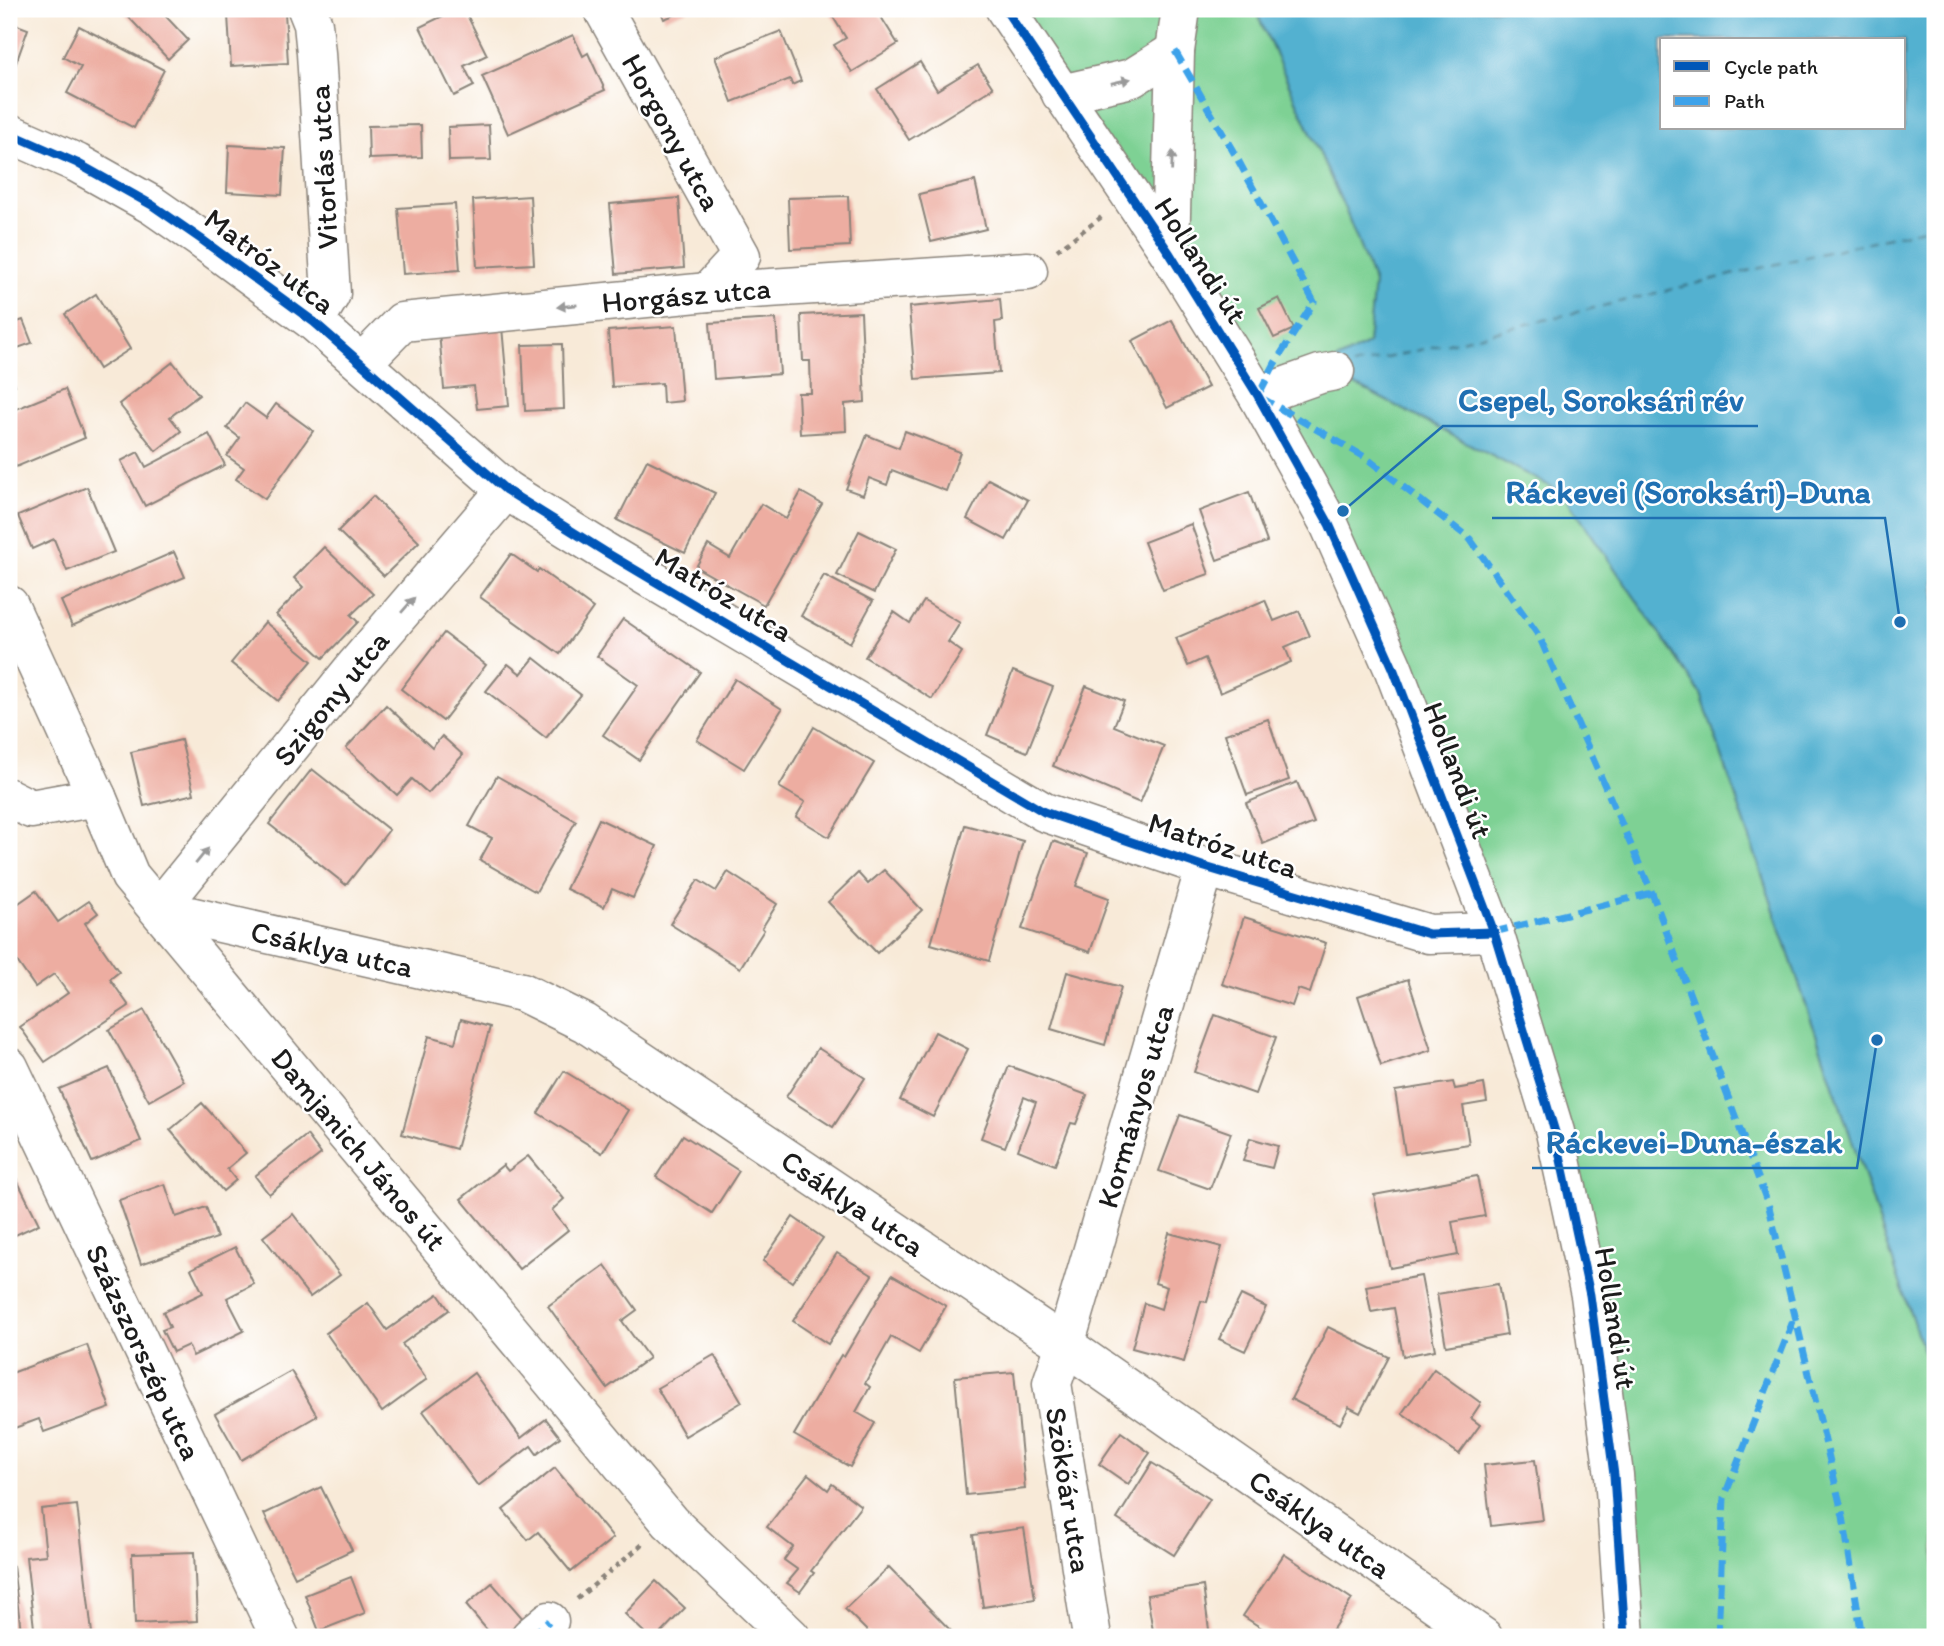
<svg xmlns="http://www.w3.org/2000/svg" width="1944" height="1646" font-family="Itim,sans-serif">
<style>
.green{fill:#7ed194;stroke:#4d7658;stroke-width:2}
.water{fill:#52b1d0;stroke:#376676;stroke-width:2;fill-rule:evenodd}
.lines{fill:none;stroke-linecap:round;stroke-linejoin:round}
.ferry{stroke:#345f6d;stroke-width:2;stroke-dasharray:9 7;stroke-linecap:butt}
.building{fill:#edada1}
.minor-casing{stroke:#8a837a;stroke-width:41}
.path{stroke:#8a837a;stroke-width:4.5;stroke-dasharray:5 5;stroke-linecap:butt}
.minor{stroke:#fff;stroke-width:38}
.quiet{stroke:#3da2ea;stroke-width:7;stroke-dasharray:14 7;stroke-linecap:butt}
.cycleway-casing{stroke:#fff;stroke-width:13}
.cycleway{stroke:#0057b8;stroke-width:9}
.oneway{fill:#999}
.labels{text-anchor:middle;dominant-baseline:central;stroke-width:5;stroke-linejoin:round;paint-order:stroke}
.street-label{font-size:30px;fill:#1c1c1c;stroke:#fff}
.leader{fill:none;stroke:#1f6fb2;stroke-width:2.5}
.callout-dot{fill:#1f6fb2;stroke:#fff;stroke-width:2.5}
.callout-label{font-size:32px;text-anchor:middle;font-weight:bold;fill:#1f6fb2;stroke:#fff;stroke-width:5;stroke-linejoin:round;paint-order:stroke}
</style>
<rect width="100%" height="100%" fill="#fff"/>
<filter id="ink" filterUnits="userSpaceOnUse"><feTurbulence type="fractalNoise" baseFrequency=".0143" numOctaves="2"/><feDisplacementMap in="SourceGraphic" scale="14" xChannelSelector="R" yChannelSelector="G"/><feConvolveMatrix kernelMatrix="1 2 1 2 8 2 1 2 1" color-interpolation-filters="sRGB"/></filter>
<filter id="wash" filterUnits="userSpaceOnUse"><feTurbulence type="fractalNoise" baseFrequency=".00686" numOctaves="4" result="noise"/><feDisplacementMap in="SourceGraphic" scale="28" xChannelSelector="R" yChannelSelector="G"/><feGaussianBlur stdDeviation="1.57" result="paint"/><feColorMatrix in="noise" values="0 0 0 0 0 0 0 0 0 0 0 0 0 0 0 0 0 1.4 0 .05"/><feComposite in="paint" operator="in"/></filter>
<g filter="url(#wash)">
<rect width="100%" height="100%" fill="#f8ead8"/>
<path class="green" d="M1005,9H1255L1345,209L1374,283L1368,344L1341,381L1362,388L1563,493L1701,694L1935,1386V1637H1625L1555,1132L1329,524Z"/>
<path class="water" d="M1255,9H1923L1935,25V1386L1701,694L1563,493L1362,388L1341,381L1331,363L1368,344L1374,283L1345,209ZM1662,40H1904V128H1662Z"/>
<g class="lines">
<path class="ferry" d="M1353,366L1935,226"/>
</g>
<g id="blocks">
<g class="building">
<path d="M121,9H159L188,40L168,59Z"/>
<path d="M457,9H476L466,13L487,55L464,66L474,86L454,96L420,27Z"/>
<path d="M660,9H690L664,19Z"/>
<path d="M828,9H876L898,44L852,72L834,45L846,38Z"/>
<path d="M285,12L288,63L231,66L228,15Z"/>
<path d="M9,22L28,29L9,83Z"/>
<path d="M79,26L164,70L134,128L67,93L81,67L63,57Z"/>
<path d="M781,31L801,81L792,85L790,79L732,102L715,57Z"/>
<path d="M573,35L583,56L588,53L605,90L508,134L482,76Z"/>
<path d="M920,62L937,90L978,65L993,88L909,140L877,89Z"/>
<path d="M421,125L422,157L369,159L368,126Z"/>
<path d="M489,125L491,160L449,161L448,127Z"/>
<path d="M229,145L285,148L282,195L227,192Z"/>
<path d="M975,181L986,229L931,242L919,194Z"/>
<path d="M530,196L534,264L477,267L473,200Z"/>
<path d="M848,196L850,246L790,249L788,198Z"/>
<path d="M679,198L684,268L616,274L610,204Z"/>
<path d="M455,204L460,270L403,274L398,208Z"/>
<path d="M96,294L130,349L99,369L65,314Z"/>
<path d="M1279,298L1294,329L1274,338L1259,308Z"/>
<path d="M1000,299L1002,321L995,322L999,373L915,379L909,307Z"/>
<path d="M861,312L865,402L845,404L846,431L800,434L798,393H811L810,361H803L801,315Z"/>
<path d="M776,319L780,374L714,379L710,323Z"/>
<path d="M23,320L32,343L9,351V325Z"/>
<path d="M1172,320L1208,387L1167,408L1132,341Z"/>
<path d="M676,326L682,401L663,403L662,383L612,387L608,331Z"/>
<path d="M502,327L509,406L477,409L474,386L444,389L439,332Z"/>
<path d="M562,344L564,409L525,411L522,345Z"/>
<path d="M173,362L199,395L170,417L181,431L156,451L119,404Z"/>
<path d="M9,369L15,385L9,387Z"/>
<path d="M65,389L85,438L16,467L9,450V412Z"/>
<path d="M245,403L266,418L276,404L313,431L265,499L236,479L244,468L227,456L240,438L227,428Z"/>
<path d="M905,431L960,452L946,491L892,470L887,485L869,478L863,495L846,489L867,435L899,448Z"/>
<path d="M209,434L225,465L145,506L121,461L138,452L146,467Z"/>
<path d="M647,460L715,493L685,553L617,520Z"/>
<path d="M988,479L1028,500L1006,540L967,519Z"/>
<path d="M87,487L114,552L67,571L54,539L32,549L18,516Z"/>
<path d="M801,492L822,504L764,605L696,567L708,545L730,558L761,504L786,519Z"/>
<path d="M1249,492L1267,542L1217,560L1199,511Z"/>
<path d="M373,496L419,542L384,576L338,531Z"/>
<path d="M1191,524L1209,574L1163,590L1144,542Z"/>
<path d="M859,531L896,549L874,593L837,575Z"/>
<path d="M324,547L373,594L351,615L358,622L323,658L276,615L303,587L294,578Z"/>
<path d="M174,552L185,577L72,626L61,601Z"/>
<path d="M511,554L537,572L539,569L593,608L560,654L480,597Z"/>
<path d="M824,575L873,601L850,643L801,616Z"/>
<path d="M1265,600L1274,621L1299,611L1310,636L1285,647L1291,662L1220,693L1205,658L1188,666L1176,638Z"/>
<path d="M924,601L960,623L948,642L962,652L932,699L865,657L894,612L910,623Z"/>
<path d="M623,619L700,672L639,760L603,735L638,685L597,656Z"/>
<path d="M265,622L312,661L278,701L231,663Z"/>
<path d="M444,633L486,665L443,721L401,689Z"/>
<path d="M534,658L581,695L546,738L486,691L508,664L521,674Z"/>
<path d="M1013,671L1053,687L1027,752L987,735Z"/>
<path d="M735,679L782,709L744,769L697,740Z"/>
<path d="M1086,686L1124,701L1114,726L1164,746L1140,803L1053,766Z"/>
<path d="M386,705L432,748L442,736L463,755L428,793L412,779L397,795L346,748Z"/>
<path d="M1268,719L1289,780L1247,795L1225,734Z"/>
<path d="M814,727L874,763L829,837L796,817L805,802L779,787Z"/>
<path d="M181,740L194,794L144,806L131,752Z"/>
<path d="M312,769L389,830L346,885L269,824Z"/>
<path d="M497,776L576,821L536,892L480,860L492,838L469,826Z"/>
<path d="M1297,782L1314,823L1263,844L1246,803Z"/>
<path d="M599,819L657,846L633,898L612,889L604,907L566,889Z"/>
<path d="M965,825L1023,841L989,961L931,944Z"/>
<path d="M1053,841L1088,853L1076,886L1109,898L1090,952L1022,929Z"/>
<path d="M884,870L922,910L877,953L828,902L858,873L868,884Z"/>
<path d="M728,872L777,904L762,928L764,930L740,968L670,924L698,880L716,891Z"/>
<path d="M36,891L58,922L89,901L98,913L85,923L119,972L110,979L129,1006L45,1062L20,1027L68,993L54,974L35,987L12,954L9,957V910Z"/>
<path d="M1244,917L1326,943L1310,993L1298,989L1292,1006L1222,984Z"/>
<path d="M1067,972L1121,987L1105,1045L1051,1029Z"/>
<path d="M1408,979L1431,1050L1381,1066L1358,996Z"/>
<path d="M144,1010L184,1081L149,1101L109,1030Z"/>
<path d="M1215,1015L1276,1037L1255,1094L1194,1072Z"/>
<path d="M461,1019L490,1027L456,1149L402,1134L429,1036L455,1043Z"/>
<path d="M935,1032L968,1049L933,1117L900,1100Z"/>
<path d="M818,1048L865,1078L833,1127L786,1097Z"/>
<path d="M1009,1066L1087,1095L1076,1124L1071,1123L1055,1165L1018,1150L1036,1102L1024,1097L1005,1147L981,1138Z"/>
<path d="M109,1068L141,1141L92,1162L59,1089Z"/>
<path d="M564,1071L628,1110L602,1153L538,1113Z"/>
<path d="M1453,1082L1455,1089L1484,1084L1487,1102L1463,1106L1469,1144L1405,1154L1395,1091Z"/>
<path d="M202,1103L246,1153L227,1169L236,1180L223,1191L170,1130Z"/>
<path d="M1180,1115L1231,1133L1210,1189L1159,1171Z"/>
<path d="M307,1135L321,1154L269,1194L255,1176Z"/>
<path d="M683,1135L739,1171L712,1213L656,1177Z"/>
<path d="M1250,1138L1278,1146L1272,1168L1243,1161Z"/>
<path d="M528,1156L564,1199L552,1210L568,1230L519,1269L461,1199L503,1165L508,1171Z"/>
<path d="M12,1170L39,1224L9,1238V1172Z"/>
<path d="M1477,1176L1485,1216L1452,1222L1458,1255L1390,1268L1374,1195Z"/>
<path d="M165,1184L176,1217L206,1207L217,1238L141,1264L119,1200Z"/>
<path d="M293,1214L340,1275L310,1297L263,1237Z"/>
<path d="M793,1217L823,1238L792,1282L763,1261Z"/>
<path d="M1169,1233L1222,1247L1207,1302L1201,1301L1184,1362L1132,1348L1144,1303L1161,1309L1167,1287L1155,1283Z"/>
<path d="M235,1247L254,1284L227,1298L244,1331L193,1356L188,1345L173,1352L162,1330L170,1327L163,1312L203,1293L191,1269Z"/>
<path d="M837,1253L872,1275L828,1344L793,1321Z"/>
<path d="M605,1265L637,1310L622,1321L649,1358L607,1388L548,1306Z"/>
<path d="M892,1275L946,1306L919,1353L891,1337L865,1383L870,1387L856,1412L875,1423L850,1467L794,1435L841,1355L844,1357Z"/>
<path d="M1421,1276L1435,1350L1403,1356L1394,1308L1371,1312L1366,1286Z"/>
<path d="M1498,1284L1507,1335L1446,1346L1437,1294Z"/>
<path d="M438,1294L449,1310L402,1344L427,1379L382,1412L326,1333L368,1303L387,1330Z"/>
<path d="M1241,1295L1266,1307L1245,1351L1219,1339Z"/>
<path d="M1328,1327L1389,1357L1360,1413L1349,1407L1340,1424L1291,1399Z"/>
<path d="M87,1345L110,1408L44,1432L39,1419L9,1430V1374Z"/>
<path d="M714,1355L742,1402L685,1436L657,1388Z"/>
<path d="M1434,1369L1481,1403L1471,1418L1480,1425L1459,1454L1402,1413Z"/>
<path d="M291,1371L317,1416L241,1460L215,1414Z"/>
<path d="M1014,1372L1025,1489L966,1495L955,1377Z"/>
<path d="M474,1373L521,1438L546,1419L560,1437L537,1454L531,1446L478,1486L423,1411Z"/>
<path d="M1121,1432L1150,1453L1128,1484L1099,1464Z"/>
<path d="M1535,1460L1543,1520L1491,1526L1484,1465Z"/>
<path d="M1152,1463L1210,1499L1174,1555L1117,1519Z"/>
<path d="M555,1468L613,1538L571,1572L538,1532L528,1540L503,1510Z"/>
<path d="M808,1474L828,1490L832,1484L861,1506L811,1571L814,1573L800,1592L787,1583L798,1570L784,1560L793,1547L767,1527Z"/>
<path d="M321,1487L352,1550L295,1577L264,1514Z"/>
<path d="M77,1505L92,1633L35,1637L26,1557L46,1555L41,1509Z"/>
<path d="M1024,1528L1035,1599L983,1607L973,1535Z"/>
<path d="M194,1552L197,1621L135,1624L132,1554Z"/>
<path d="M1284,1554L1352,1599L1328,1637H1270L1272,1635L1243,1616Z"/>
<path d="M9,1566H13L21,1631L9,1633Z"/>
<path d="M889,1567L955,1635L953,1637H873L845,1609Z"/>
<path d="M351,1577L365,1613L319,1631L305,1595Z"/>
<path d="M656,1581L685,1608L657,1637H649L625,1614Z"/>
<path d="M492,1583L531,1628L520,1637H493L466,1605Z"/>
<path d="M1203,1586L1210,1637H1154L1147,1595Z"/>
</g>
</g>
</g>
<g filter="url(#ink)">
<use href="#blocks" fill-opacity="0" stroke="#8a837a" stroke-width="2"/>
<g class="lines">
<g class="minor-casing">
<g id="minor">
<path d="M307,9L313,24L316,53L331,294L314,322"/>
<path d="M603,9L741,256L708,292"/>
<path d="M1005,9L1170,254L1258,396L1329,524L1393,668L1494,932L1555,1132L1590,1295L1614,1475L1625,1637"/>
<path d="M1061,94L1132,78L1175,51"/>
<path d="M9,133L77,163L152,205L201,239L314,322L506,490L607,553L1044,812L1205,867L1429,934L1494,932"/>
<path d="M1170,254L1175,51L1181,9"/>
<path d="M362,363L402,322L708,292L1028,271"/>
<path d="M1258,396L1320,374L1335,371"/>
<path d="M9,605L97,797L130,876L670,1522L791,1637"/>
<path d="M9,798L31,809L97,797"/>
<path d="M159,909L522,992L585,1023L1065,1345L1483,1637"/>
<path d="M159,909L357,664L506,490"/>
<path d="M9,1067L280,1637"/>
<path d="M530,1637L549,1621"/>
<path d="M1092,1637L1052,1383L1065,1345L1205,867"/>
</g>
</g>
<g class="path">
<path d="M1933,67L1935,69"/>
<path d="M1057,250L1103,216"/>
<path d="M577,1599L643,1544"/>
</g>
<use href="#minor" class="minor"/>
<g class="quiet">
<path d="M1175,51L1237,158L1314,302L1275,363L1258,396L1365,457L1470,539L1539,636L1652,893L1769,1207L1843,1516L1862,1637"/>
<path d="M1494,932L1652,893"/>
<path d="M530,1637L549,1621"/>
<path d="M1718,1637L1724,1498L1795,1316"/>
</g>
<g class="cycleway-casing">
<g id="cycleway">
<path d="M1005,9L1170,254L1258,396L1329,524L1393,668L1494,932L1555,1132L1590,1295L1614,1475L1625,1637"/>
<path d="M9,133L77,163L152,205L201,239L314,322L506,490L607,553L1044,812L1205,867L1429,934L1494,932"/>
</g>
</g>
<use href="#cycleway" class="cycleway"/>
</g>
<defs><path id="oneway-solid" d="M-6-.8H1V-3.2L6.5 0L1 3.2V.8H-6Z" transform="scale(1.75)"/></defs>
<g class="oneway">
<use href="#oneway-solid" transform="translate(1121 81) rotate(-13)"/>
<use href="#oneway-solid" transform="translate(1172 161) rotate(-88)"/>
<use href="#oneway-solid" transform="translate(567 306) rotate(174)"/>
<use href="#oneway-solid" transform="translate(408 605) rotate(-49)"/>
<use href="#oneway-solid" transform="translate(202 856) rotate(-51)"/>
</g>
</g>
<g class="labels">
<g class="street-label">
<text transform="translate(672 132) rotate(61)">Horgony utca</text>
<text transform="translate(323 167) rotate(-93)">Vitorlás utca</text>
<text transform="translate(1201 260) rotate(57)">Hollandi út</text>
<text transform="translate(270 261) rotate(37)">Matróz utca</text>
<text transform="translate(686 295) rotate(-5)">Horgász utca</text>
<text transform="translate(724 594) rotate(31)">Matróz utca</text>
<text transform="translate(331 698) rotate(-51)">Szigony utca</text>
<text transform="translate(1458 770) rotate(69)">Hollandi út</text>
<text transform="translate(1223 845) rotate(18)">Matróz utca</text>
<text transform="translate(332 949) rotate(13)">Csáklya utca</text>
<text transform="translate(1135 1106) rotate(-74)">Kormányos utca</text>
<text transform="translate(359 1149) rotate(50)">Damjanich János út</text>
<text transform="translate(853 1203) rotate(34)">Csáklya utca</text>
<text transform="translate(1616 1318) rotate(81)">Hollandi út</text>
<text transform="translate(144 1352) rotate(65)">Százszorszép utca</text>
<text transform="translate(1069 1490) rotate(81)">Szökőár utca</text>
<text transform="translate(1320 1524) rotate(35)">Csáklya utca</text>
</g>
</g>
<path class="leader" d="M1343 511L1443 426H1758M1900 622L1885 518H1492M1877 1040L1857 1168H1532"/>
<g class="callout-dot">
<circle cx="1343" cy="511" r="7"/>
<circle cx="1900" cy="622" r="7"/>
<circle cx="1877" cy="1040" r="7"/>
</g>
<g class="callout-label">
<text x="1601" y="411">Csepel, Soroksári rév</text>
<text x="1688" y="503">Ráckevei (Soroksári)-Duna</text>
<text x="1694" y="1153">Ráckevei-Duna-észak</text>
</g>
<rect width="1944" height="1646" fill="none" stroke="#fff" stroke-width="35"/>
<rect x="1660" y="38" width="245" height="91" fill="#ffffff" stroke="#a4a4a4" stroke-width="2"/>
<rect x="1674" y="61" width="35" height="10" fill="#0057b8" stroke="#a4a4a4" stroke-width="2"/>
<text x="1724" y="74" font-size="21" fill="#1c1c1c">Cycle path</text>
<rect x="1674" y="96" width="35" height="10" fill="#3da2ea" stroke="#a4a4a4" stroke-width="2"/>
<text x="1724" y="108" font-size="21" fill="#1c1c1c">Path</text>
</svg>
